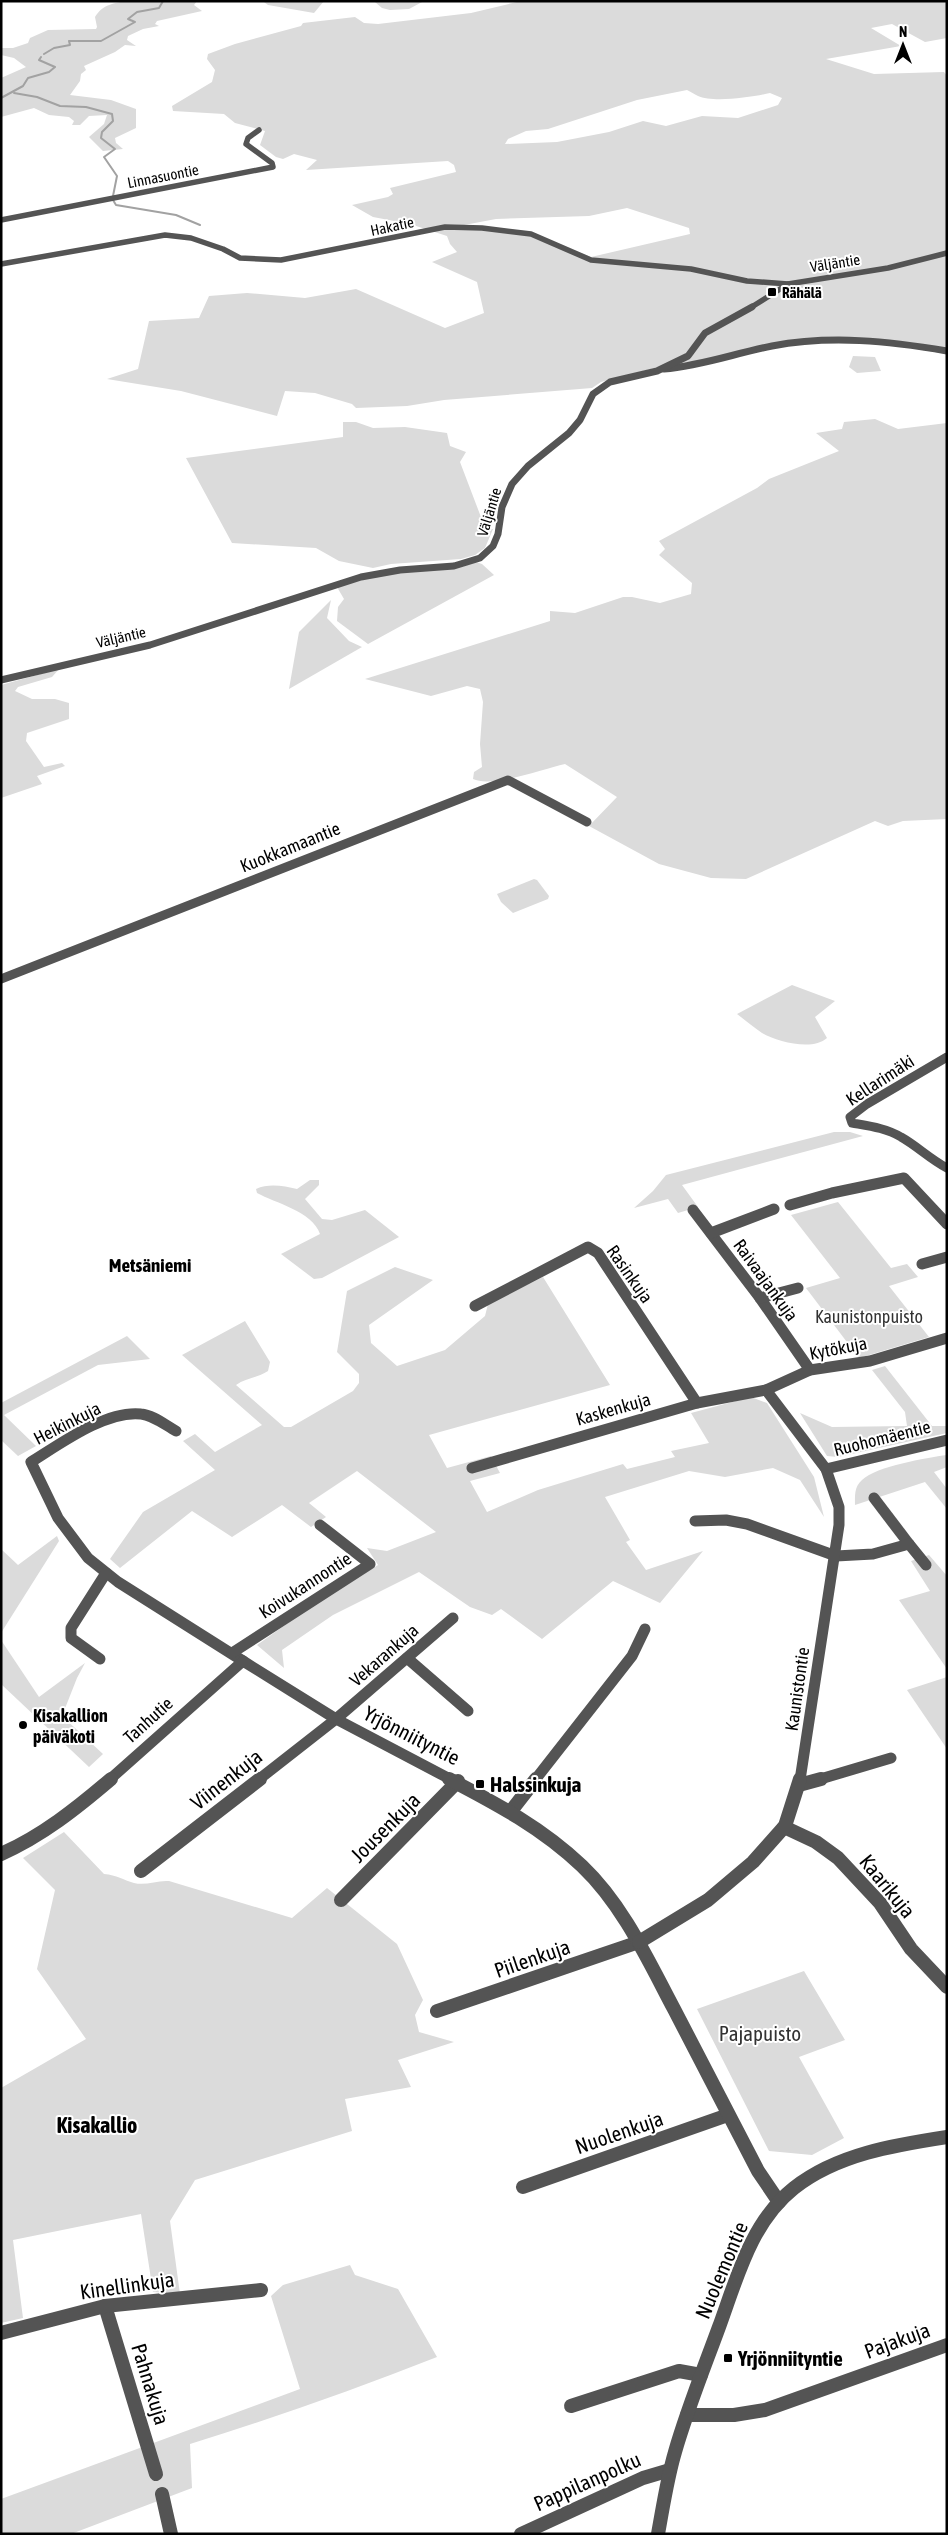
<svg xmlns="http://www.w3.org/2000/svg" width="948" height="2535" font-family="'Asap Condensed',sans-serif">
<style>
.green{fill:#dbdbdb;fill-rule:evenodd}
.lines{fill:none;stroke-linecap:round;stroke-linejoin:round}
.stream{stroke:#a2a2a2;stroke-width:2}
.minor-far4{stroke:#545454;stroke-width:5.5}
.minor-far3{stroke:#545454;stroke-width:7}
.minor-far2{stroke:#545454;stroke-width:9}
.minor-far1{stroke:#545454;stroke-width:11}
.minor{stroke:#545454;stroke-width:14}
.tertiary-far1{stroke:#545454;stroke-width:11}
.tertiary{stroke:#545454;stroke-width:14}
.poi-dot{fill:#000;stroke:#fff;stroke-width:2}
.labels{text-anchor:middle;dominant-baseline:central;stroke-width:4;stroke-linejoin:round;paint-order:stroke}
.far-street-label{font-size:15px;fill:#000;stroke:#fff}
.far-poi-label{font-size:15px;font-weight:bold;fill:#000;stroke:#fff;text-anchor:start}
.street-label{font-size:18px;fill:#000;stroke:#fff}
.park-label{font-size:18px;fill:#323232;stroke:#fff}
.poi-label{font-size:18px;font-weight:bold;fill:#000;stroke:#fff;text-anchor:start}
.neighbourhood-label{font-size:19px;font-weight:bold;fill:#000;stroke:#fff}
.near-street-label{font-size:21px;fill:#000;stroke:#fff}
.near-poi-label{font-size:21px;font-weight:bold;fill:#000;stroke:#fff;text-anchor:start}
.near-park-label{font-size:21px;fill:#323232;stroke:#fff}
.near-neighbourhood-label{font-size:22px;font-weight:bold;fill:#000;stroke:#fff}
</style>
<rect width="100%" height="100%" fill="#fff"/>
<g class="green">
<path d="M128,1H197L194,5L202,11L157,21L155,24L159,26L143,29L128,36L127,40L136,46L125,45L115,52L84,66L86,70L81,74L80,81L70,95L111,100L136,109V128L115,138L116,143L123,149L103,151L89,137L104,124L107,115L89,116L80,125H72L74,121L69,117L49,115L34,108L1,117V78L26,67L14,58L1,55V48H13L28,43L30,38L48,30L96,29L97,27L95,17C103,4 114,3 128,1Z"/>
<path d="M324,1L314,13L268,5L264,2Z"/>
<path d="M357,1H424L409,9L390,10L382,8L375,2Z"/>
<path d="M521,1H947V38L925,42L892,24L871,28L901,46L826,59L874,74L944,72L947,76V354L867,341L787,344L696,367H658L601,382L592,388L444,400L407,406L356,408L352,404L315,393L285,391L277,416L181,391L107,379L138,369L149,321L199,318L209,296L247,293L305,298L356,289L445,328L484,313L477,282L432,262L457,252L450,244L447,236L410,224L373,217L352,205L388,197L393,194L390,188L456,172L454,165L448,161L306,170L317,160L294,154L283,159L276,157L260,145L265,131L235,123L224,114L173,111L172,106L212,82L215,70L207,59L208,54L235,44L301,26L303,23L355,17L364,23L378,24L471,13ZM687,90C691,92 694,94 698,96C713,103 754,97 770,93L782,98L778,105L738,118L702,116L666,126L643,121L609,132L557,142L505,144L508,139L526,131L548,129L637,100ZM627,208L689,228L690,234L591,257L525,231L464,225L496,219L589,216Z"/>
<path d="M853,356L875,357L881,371L857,373L849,367Z"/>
<path d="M875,419L898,429L947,423V819L903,821L888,826L875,821L746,879L711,878L659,864L589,826L617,797L565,764C543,769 492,788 473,779L474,772L482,767L480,744L483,702L480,689L467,686L431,696L365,679L550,621V611L575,613L623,597H632L660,603L691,594L692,583L659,555L665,549L659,541L757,488L769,479L839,451L816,433L842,429L844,422Z"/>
<path d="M343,422H356L373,428L405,427L447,433L450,446L466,452L460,462L484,525L486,529H493L485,548L475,555L461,559L391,564L373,568L339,561L316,548L232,543L186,458L343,437Z"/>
<path d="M476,562L482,564L494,575L368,644L337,621L338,607L344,599L337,587L374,575Z"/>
<path d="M331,600L327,618L349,641L362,647L289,689L299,632Z"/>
<path d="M59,669L52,677L18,687L15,691L32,699H55L69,703V719L27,733L26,741L44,767L62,763L65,766L37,776L42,784L1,798V685Z"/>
<path d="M534,879L537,880L549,896L548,899L513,913L501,902L497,894Z"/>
<path d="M792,985L835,1001L815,1017L827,1038C813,1051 778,1042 762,1033C753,1027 745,1020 737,1014Z"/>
<path d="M834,1132H850L863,1136L682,1185L698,1207L678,1213L668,1199L634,1208L653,1191L666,1175Z"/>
<path d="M310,1180H319V1185L305,1199L322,1219L332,1220L365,1210L399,1237L322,1278L314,1279L281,1254L320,1234C312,1211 275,1203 257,1193L256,1189C269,1183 284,1186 297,1189Z"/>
<path d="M838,1202L891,1268L907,1264L918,1277L889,1286L929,1337L859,1358L806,1288L840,1278L791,1215Z"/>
<path d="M395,1267L433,1280L369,1325L371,1343L397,1366L445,1350L485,1316L488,1304L543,1277L610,1385L429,1435L447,1468L491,1456L500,1473L470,1481L487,1512L538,1490L623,1464L627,1469L675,1457L671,1451L709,1443L691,1413L751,1397L767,1403L814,1477L824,1517L800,1480L773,1468L725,1477L689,1471L605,1497L630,1540L626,1542L646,1570L703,1551L660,1603L613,1581L542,1639L501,1609L492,1615L470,1607L419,1572L333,1615L282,1650L284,1668L257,1645L306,1610L378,1565L367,1548L387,1551L436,1532L357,1471L309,1503L326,1517L311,1527L282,1505L232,1537L192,1511L120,1568L110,1559L143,1512L215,1470L183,1441L195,1434L215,1452L262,1425L182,1355L245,1321L270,1362L268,1371C257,1378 246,1378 236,1385L284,1427H291L353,1391L359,1383V1374L337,1352L347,1291Z"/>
<path d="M127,1336L150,1359L98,1365L4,1415L36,1446L18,1456L1,1440V1403Z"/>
<path d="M885,1366L932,1426H947V1433L838,1457L827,1456L800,1413L832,1427L907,1426L905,1412L872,1370Z"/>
<path d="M947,1455V1467L934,1472L947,1489V1509L925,1482L855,1505C855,1496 854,1487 862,1480C877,1466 926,1458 947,1455Z"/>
<path d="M57,1536L59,1541L1,1633V1549L18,1565Z"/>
<path d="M929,1555L947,1576V1669L899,1600L930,1591L911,1561Z"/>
<path d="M1,1640L39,1697L85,1663L77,1678L62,1716L103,1754L89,1767L1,1684Z"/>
<path d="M947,1677V1749L907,1690Z"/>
<path d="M64,1832L104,1874C117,1875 123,1880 134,1883C146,1886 157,1880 169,1881L292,1918L327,1888L397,1944L423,2000L415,2015L419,2032L454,2042L398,2060L411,2087L345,2099L352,2131L195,2180L170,2221L180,2294L153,2292L141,2214L13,2240L23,2318L1,2323V2088L86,2039L37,1969L55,1890L23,1858Z"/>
<path d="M804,1971L845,2040L799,2057L844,2138L812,2155L769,2151L697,2009Z"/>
<path d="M350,2265L355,2275L398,2289L437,2357C356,2389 274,2418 190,2444L192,2488L71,2534H1V2499L300,2389L271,2296L283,2285Z"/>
</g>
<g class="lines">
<g class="stream">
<path d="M44,54L54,48L70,45L69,41H101L135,22L128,19L137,12L159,8L163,1"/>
<path d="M14,93L37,97L60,106L86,107L112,114L113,121L102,132L101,138L115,149L104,157L117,176L113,196"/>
<path d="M1,98L23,86L28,78L49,72L55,67L39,60L41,57"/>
<path d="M113,200L116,205L176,215L200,225"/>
</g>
<g class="minor-far4">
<path d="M1,220L273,167L272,163L246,144L248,138L259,130"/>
<path d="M1,264L165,235L191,238L223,249L240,258L281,260L445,227L482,228L531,234L591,260L691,269L747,281L788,284"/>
<path d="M750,308L788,284L888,268L947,253"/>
</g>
<g class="minor-far3">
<path d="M664,369C701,366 736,353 772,346C831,335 889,341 947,351"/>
<path d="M1,680L150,645L361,577L400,570L454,566L480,558L493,546L498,534L502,507L512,484L528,466L569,433L580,420L593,394L610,382L657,371L688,356L705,333L752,307"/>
</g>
<g class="minor-far2">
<path d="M1,979L508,780L587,822"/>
<path d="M947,1057L867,1104L850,1117L852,1123C869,1126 886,1128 901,1137C917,1146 930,1159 947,1168"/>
</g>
<g class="minor-far1">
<path d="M790,1205L832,1193L904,1178L947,1224"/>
<path d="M693,1210L760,1298L810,1370"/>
<path d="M711,1233L774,1209"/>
<path d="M922,1264L947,1257"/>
<path d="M760,1298L798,1288"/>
<path d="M475,1306L588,1247L598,1253L697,1403"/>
<path d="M766,1390L826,1469"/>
<path d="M176,1431C165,1425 153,1415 141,1414C106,1410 60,1444 31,1462L58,1518L88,1558L118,1582L243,1661"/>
<path d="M472,1468L697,1403L766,1390L810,1370L870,1361L947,1338"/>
<path d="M874,1498L909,1544"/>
<path d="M695,1521L726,1520L747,1524L836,1556L873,1554L909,1544L926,1565"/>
<path d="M232,1653L370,1564L320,1525"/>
<path d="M407,1658L468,1711"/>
<path d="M100,1659L71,1638V1628L106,1573"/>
<path d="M258,1780L336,1719L453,1618"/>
<path d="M535,1780L632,1656L645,1629"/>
<path d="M817,1780L891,1758"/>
</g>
<g class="minor">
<path d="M799,1785L821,1779"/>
<path d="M511,1811L536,1779"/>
<path d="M784,1827L816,1842L838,1858L880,1903L911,1949L947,1987"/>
<path d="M141,1871L260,1779"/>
<path d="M341,1900L458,1781"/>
<path d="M437,2011L639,1942"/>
<path d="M523,2187L728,2115"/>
<path d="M105,2306L156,2474"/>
<path d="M1,2333L105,2306L261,2290"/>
<path d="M571,2406L679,2371L701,2375"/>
<path d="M687,2415H734L765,2410L947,2345"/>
<path d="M162,2494L171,2534"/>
<path d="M521,2534L643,2478L670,2470"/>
</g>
<g class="tertiary-far1">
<path d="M109,1780L243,1661L336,1719L452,1780"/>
<path d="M800,1780L839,1525V1507L826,1469L947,1440"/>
</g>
<g class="tertiary">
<path d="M449,1779C497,1804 542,1828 582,1866C623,1905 648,1960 674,2009C702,2063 730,2117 758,2171L779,2202"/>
<path d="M1,1854C42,1836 77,1808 111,1779"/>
<path d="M639,1942L708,1900L753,1862L785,1826L800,1779"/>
<path d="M658,2534C663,2507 667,2479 675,2452C687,2410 704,2368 719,2327C737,2278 751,2222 794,2188C837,2154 895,2145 947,2137"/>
</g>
</g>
<g class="poi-dot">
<rect x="767" y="287" width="10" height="10" rx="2.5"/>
<circle cx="23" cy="1725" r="5"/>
<rect x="475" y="1779" width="10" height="10" rx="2.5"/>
<rect x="723" y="2353" width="10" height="10" rx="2.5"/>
</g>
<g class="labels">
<g class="far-street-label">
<text transform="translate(163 176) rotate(-11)">Linnasuontie</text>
<text transform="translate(392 226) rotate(-12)">Hakatie</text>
<text transform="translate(835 263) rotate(-9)">Väljäntie</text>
<text transform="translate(489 512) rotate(-73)">Väljäntie</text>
<text transform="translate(121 637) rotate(-13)">Väljäntie</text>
</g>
<g class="far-poi-label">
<text x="782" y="292">Rähälä</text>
</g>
<g class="street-label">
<text transform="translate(290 847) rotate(-22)">Kuokkamaantie</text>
<text transform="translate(880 1080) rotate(-33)">Kellarimäki</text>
<text transform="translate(630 1274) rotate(55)">Rasinkuja</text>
<text transform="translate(766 1280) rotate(54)">Raivaajankuja</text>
<text transform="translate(838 1348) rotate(-11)">Kytökuja</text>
<text transform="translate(613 1409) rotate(-16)">Kaskenkuja</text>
<text transform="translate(67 1423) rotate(-27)">Heikinkuja</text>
<text transform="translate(882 1438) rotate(-14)">Ruohomäentie</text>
<text transform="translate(305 1585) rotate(-33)">Koivukannontie</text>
<text transform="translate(384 1655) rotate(-41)">Vekarankuja</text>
<text transform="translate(797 1689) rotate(-82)">Kaunistontie</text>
<text transform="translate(148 1720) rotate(-42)">Tanhutie</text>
</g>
<g class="park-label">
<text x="869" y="1316">Kaunistonpuisto</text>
</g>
<g class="poi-label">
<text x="33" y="1715">Kisakallion<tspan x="33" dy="21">päiväkoti</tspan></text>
</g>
<g class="neighbourhood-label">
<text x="150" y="1265">Metsäniemi</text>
</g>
<g class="near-street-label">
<text transform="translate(412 1735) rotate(27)">Yrjönniityntie</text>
<text transform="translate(226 1779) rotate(-38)">Viinenkuja</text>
<text transform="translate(385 1827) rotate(-45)">Jousenkuja</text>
<text transform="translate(888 1886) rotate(51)">Kaarikuja</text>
<text transform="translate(532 1958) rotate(-19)">Piilenkuja</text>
<text transform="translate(619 2132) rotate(-19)">Nuolenkuja</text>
<text transform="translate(721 2270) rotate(-67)">Nuolemontie</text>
<text transform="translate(127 2285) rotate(-8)">Kinellinkuja</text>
<text transform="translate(897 2340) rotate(-20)">Pajakuja</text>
<text transform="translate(151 2384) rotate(73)">Pahnakuja</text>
<text transform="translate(587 2481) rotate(-24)">Pappilanpolku</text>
</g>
<g class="near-poi-label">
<text x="490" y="1784">Halssinkuja</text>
<text x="738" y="2358">Yrjönniityntie</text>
</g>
<g class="near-park-label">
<text x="760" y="2033">Pajapuisto</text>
</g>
<g class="near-neighbourhood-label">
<text x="97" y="2125">Kisakallio</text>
</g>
</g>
<rect width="948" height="2535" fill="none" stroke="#000000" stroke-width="5"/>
<g transform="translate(903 45)" stroke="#ffffff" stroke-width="4" paint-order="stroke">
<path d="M0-4L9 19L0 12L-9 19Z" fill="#000000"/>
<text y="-8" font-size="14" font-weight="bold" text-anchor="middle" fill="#000000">N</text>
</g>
</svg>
